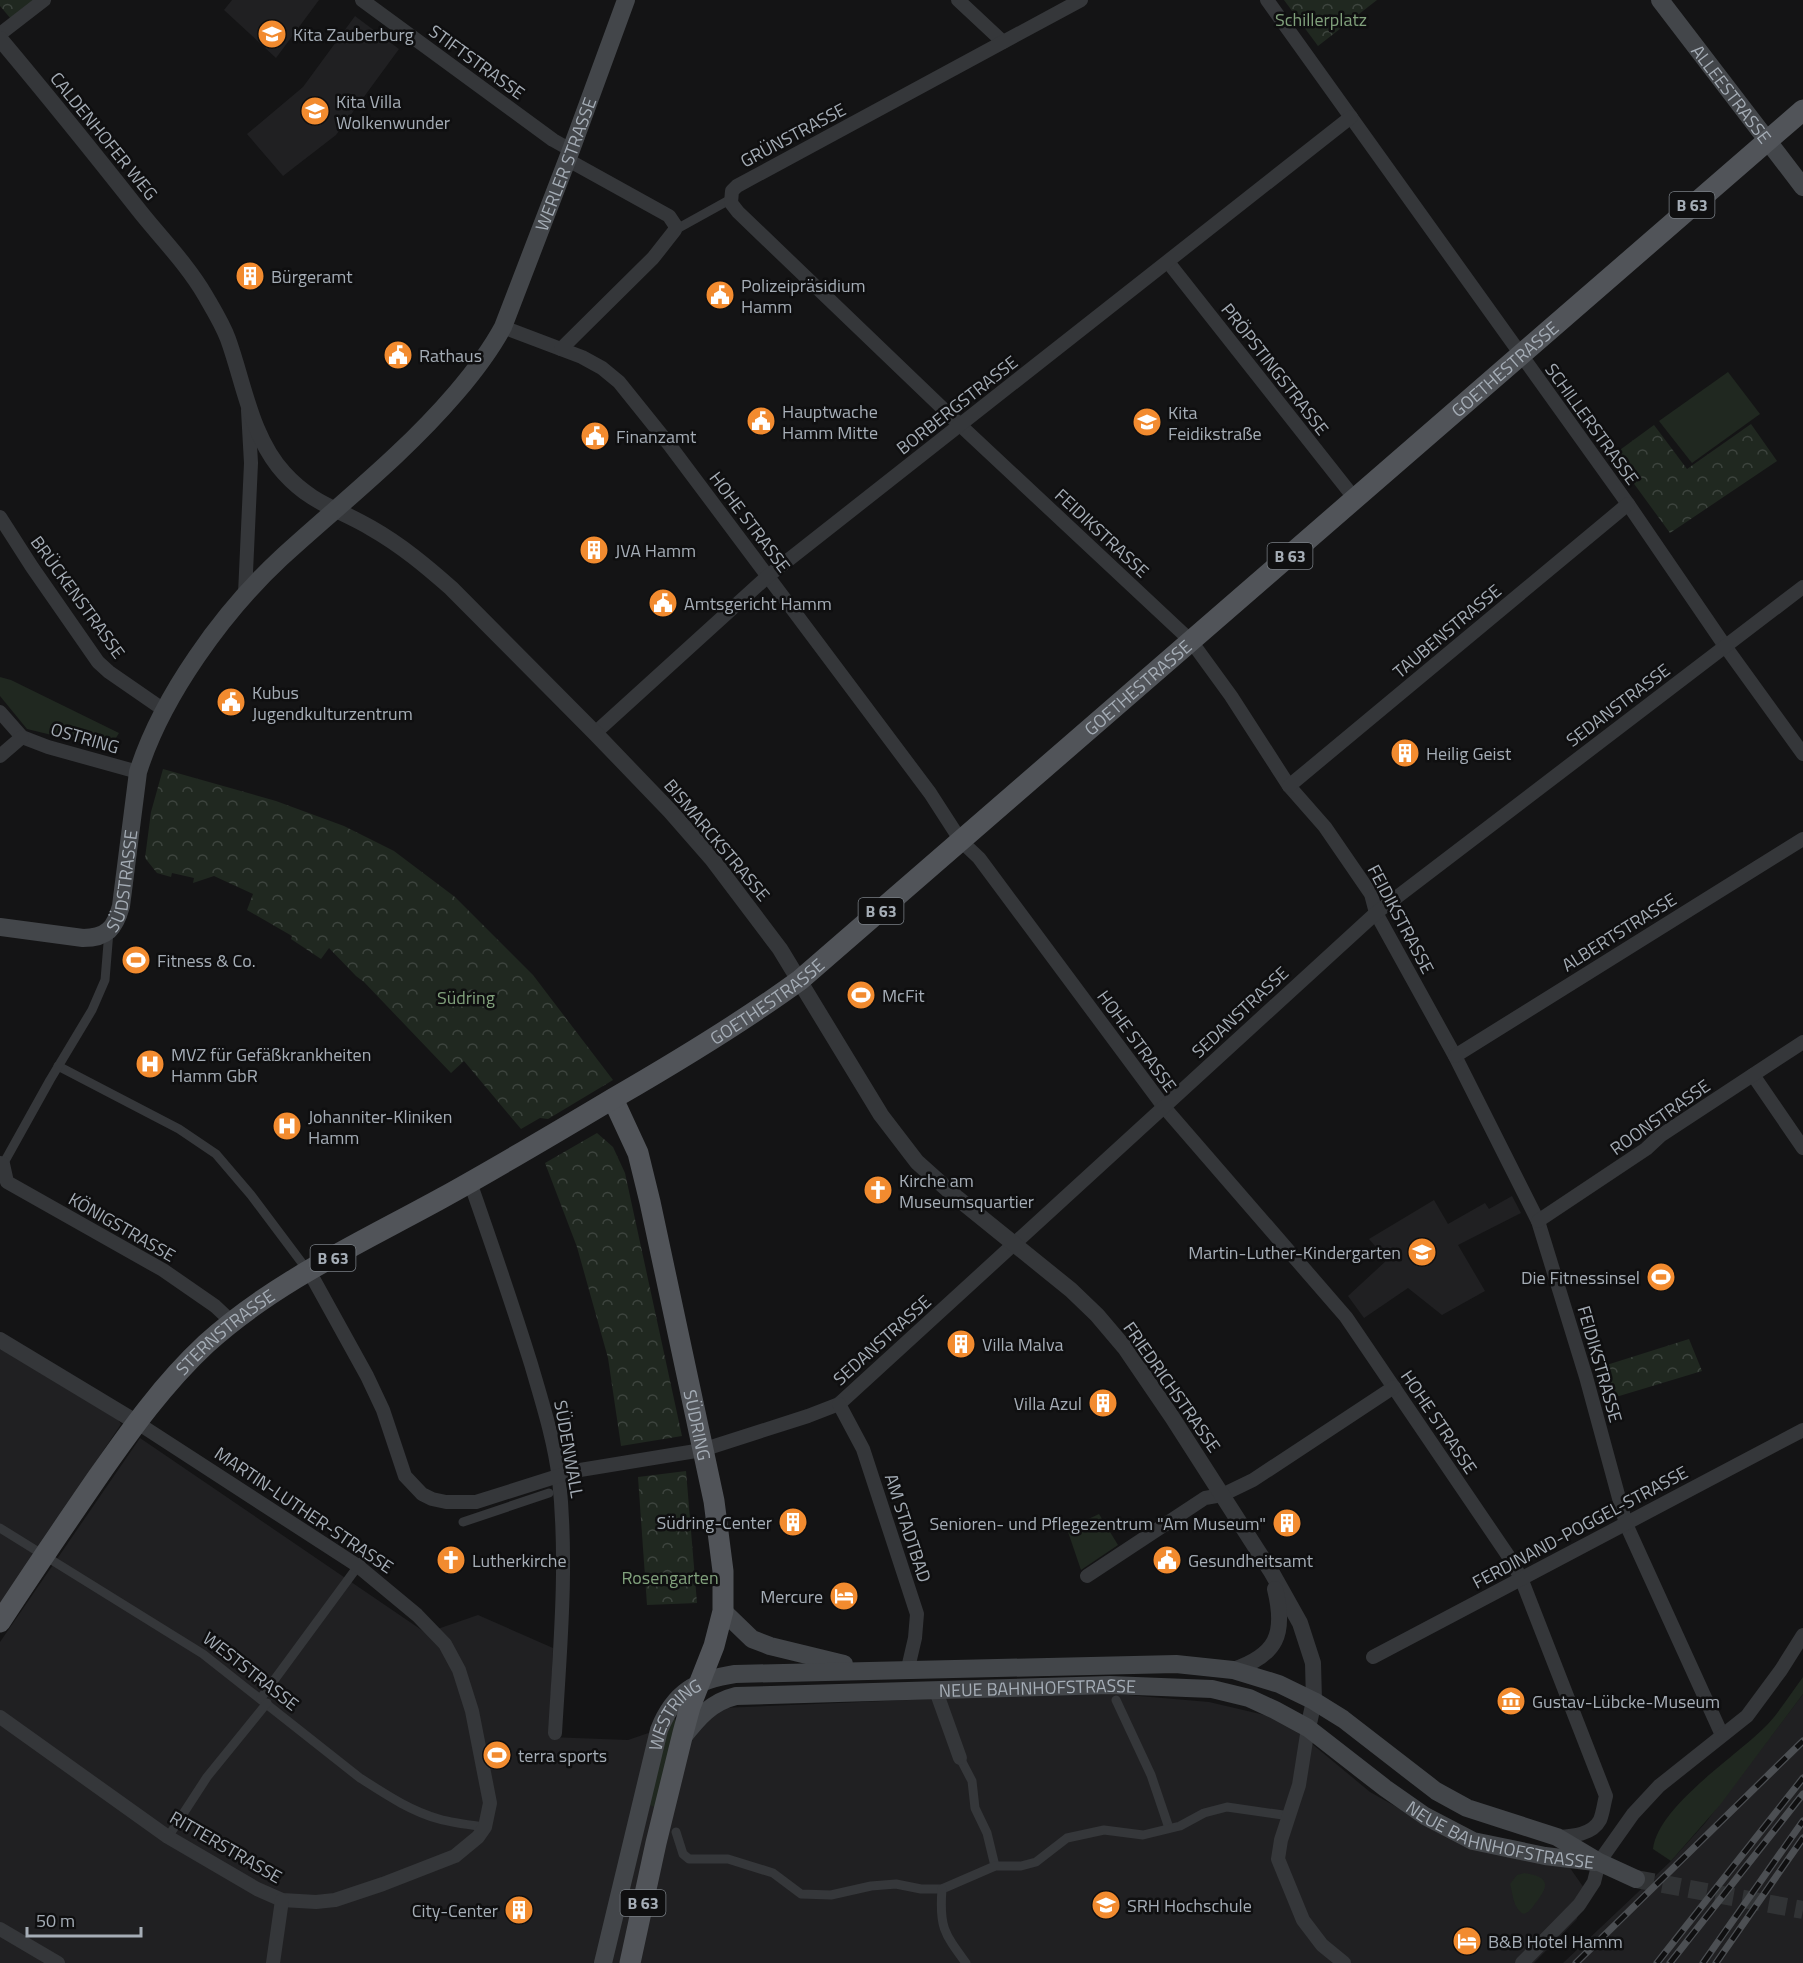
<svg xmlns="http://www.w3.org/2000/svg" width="1803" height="1963" font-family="'Titillium Web',sans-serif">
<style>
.built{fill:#202022}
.grass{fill:#202820}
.park{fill:url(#park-crowns)}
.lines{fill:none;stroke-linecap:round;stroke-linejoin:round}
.secondary-tunnel{stroke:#313335;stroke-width:18;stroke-dasharray:18 9;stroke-linecap:butt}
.pedestrian{stroke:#35373a;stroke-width:9}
.minor{stroke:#35373a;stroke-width:14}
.tertiary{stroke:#35373a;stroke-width:16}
.secondary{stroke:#43464a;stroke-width:18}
.primary{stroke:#515459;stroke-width:21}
.rail-casing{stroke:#4c4f53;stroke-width:7}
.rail{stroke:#0f0f10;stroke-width:4.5;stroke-dasharray:14;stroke-linecap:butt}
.labels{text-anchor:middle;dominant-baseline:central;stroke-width:5;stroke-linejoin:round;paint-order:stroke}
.shield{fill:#0f0f10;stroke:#787e84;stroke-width:1.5}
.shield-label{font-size:16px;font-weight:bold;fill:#a5adb6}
.park-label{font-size:18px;fill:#81a17c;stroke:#0f0f10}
.poi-label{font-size:18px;fill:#a5adb6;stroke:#0f0f10;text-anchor:start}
.street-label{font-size:18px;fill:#a5adb6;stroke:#0f0f10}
</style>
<defs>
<pattern id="park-crowns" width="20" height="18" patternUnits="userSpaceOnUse" patternTransform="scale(1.5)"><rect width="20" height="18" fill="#202820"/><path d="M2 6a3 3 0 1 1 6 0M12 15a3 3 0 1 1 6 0" fill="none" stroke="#3d443e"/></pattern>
</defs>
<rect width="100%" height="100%" fill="#141415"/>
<g class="built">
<path d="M232,0H319L276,58L224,10Z"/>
<path d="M355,16L399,49L336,135L283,176L247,134L303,87Z"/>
<path d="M1512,1196L1521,1213L1458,1245L1485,1291L1442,1315L1408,1288L1364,1318L1348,1296L1387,1260L1369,1239L1434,1200L1448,1224L1485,1203L1489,1209Z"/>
<path d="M0,1349L118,1420L121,1424L0,1607Z"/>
<path d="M140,1438L426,1633L478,1615L553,1648L549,1737L628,1740L721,1708L1093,1692L1209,1702L1282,1719L1370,1792L1459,1842L1570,1868L1584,1888L1577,1919L1534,1963H0V1642Z"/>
<path d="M1803,1694V1963H1563L1671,1861L1706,1822Z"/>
</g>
<g class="grass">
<path d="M1728,372L1760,414L1692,463L1659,421Z"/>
<path d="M0,677L11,680L119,733L109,749L27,729L0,696Z"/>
<path d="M1099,1514L1118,1545L1081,1570L1067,1529Z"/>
<path d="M1803,1677V1694L1720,1805L1671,1861L1653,1849C1658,1806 1737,1756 1767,1725C1780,1711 1791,1693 1803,1677Z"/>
<path d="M673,1719H675L676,1723L655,1807L649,1805L666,1735Z"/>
<path d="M1524,1873C1544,1876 1552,1881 1538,1900C1533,1906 1531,1911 1524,1914C1513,1909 1513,1894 1510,1884L1517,1875Z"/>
</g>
<g class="park">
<path d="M0,0H35L11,19L0,6Z"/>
<path d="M1284,0H1377L1318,46Z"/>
<path d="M1751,424L1777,461L1670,533L1613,455L1654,425L1687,469Z"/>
<path d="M163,769L276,801L344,826L394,851L455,897L533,975L613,1080L548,1119L540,1118L521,1129L464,1061L451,1073L364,982L356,976L329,948L321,959L291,939L292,936L247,910L253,894L214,876L193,883L194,878L172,873L171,877L157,873L145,858L151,812Z"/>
<path d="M597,1133L613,1147L625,1173L682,1436L621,1446L608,1358L577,1247L545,1163Z"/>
<path d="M1689,1339L1702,1371L1606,1400L1597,1368Z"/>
<path d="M686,1471L697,1603L647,1605L638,1477Z"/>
</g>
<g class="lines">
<path class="secondary-tunnel" d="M1636,1879L1803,1910"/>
<g class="pedestrian">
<path d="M675,230L731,199"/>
<path d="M58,1066L179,1129L216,1154L251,1195L308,1271"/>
<path d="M1,1168L50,1080L92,1010L105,980L109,931"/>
<path d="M463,1522L549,1493"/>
<path d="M0,1528L203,1654L360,1778C385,1794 410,1811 439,1819C453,1823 470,1825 485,1827"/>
<path d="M261,1698L361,1562"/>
<path d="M1116,1700L1151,1775L1169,1828"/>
<path d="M960,1758L972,1781L975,1808L987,1833L995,1866"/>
<path d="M676,1832L683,1854L689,1859H728L773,1873L801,1894L831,1895L871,1886L896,1884L921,1889H942L995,1866H1021L1036,1862L1067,1838L1104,1830L1143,1835L1180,1826L1204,1813L1227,1807L1290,1816"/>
<path d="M168,1837L207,1777L267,1703"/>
<path d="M942,1889C939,1927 944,1933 966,1963"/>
</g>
<g class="minor">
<path d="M362,0L553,140L571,150"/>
<path d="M958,0L1003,42"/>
<path d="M1081,0L737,186L732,191L731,203L738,212L960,425L1191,641L1231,696L1289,786L1325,827L1371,894L1376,913L1455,1056L1538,1221L1586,1377L1626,1524L1722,1735"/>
<path d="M1267,0L1628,504L1725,646L1803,754"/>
<path d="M0,34L44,0"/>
<path d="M1168,262L1355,499"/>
<path d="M503,327L582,357L602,368L619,382L668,443L930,793L961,841L979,858L1164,1107L1346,1317L1509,1557L1521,1578L1606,1796C1604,1803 1603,1813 1600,1820C1592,1835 1572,1836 1557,1837"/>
<path d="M561,349L653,258L675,230V225L669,216L568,160"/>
<path d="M0,517L32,567L98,662L109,672L164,710"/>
<path d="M245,594L251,463L248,410"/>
<path d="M0,712L22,737L48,747L138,772"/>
<path d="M595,733L768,576L1351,117"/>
<path d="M0,756L22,737"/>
<path d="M1289,786L1628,504"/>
<path d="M1455,1056L1803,839"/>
<path d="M1753,1075L1803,1148"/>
<path d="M0,1163L3,1164L7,1182L163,1270L215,1306L232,1322"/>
<path d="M470,1182C491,1242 512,1303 531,1364C542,1402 554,1439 559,1479C568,1564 560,1648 555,1733"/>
<path d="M1538,1221L1646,1149L1660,1136L1803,1042"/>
<path d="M309,1271L367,1376L383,1410L405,1476L422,1494L432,1499L446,1502H476L574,1471L702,1450L808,1416L839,1404L1376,913L1803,587"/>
<path d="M839,1404L863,1449L917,1614L915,1638L908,1668"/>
<path d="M1087,1576L1205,1498L1222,1495L1253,1480L1394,1387"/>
<path d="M1373,1657L1803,1430"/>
<path d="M936,1691L960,1758"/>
<path d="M0,1717L168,1837L257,1889L282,1900L316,1902L335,1900L383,1884L455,1856L478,1837L485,1827L490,1803L472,1711L459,1670L445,1644L417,1615L358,1566L136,1422"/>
<path d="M1308,1728L1299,1785L1281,1840L1278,1859L1303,1920L1322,1945L1344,1963"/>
<path d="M0,1929L58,1963"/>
<path d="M273,1963L282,1900"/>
<path d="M1522,1963L1579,1905L1594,1882L1599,1862L1633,1814L1659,1786L1747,1716L1781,1670L1803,1635"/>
</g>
<g class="tertiary">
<path d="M0,39C47,95 93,152 138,209C160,237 187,264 205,295C213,309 222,323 228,339C244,383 251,437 284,473C312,504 337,508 371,528C401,545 426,566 451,588L595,733L670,811L712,859L780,949L881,1115L917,1162L956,1197L1071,1290L1097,1315L1125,1348L1172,1417L1272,1573L1300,1623L1313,1663L1314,1701L1308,1728"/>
<path d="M0,1340L136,1422"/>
<path d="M1233,1670C1277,1655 1286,1634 1275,1589"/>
</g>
<g class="secondary">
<path id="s1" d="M1660,0L1803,187"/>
<path id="s2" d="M0,927L83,938C107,938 115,928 121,906L138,772C162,696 223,612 281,558C340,504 403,455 456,393C474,372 490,351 503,327L571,150L626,0"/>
<path d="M723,1611L752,1639L770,1646L844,1664"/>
<path id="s3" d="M683,1737C698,1718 711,1702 736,1696L1110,1685L1212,1689L1249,1698L1275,1710L1308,1728L1385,1788L1425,1816L1473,1841L1545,1856L1595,1862"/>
<path id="s4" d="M603,1963L659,1730C674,1692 696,1680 735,1674L1176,1664L1233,1670L1279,1684L1314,1701L1343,1719L1436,1791L1467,1808L1557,1837L1599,1862L1636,1879"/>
</g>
<g class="primary">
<path id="s5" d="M613,1099L638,1153L650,1202L714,1501L723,1571V1611L714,1646L690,1707L683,1733L656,1843L630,1963"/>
<path id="s6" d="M0,1622C32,1573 64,1526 97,1478C130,1431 163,1384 206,1344C274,1282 362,1242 442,1198C500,1166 557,1132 614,1098C678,1061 741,1023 800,980L1803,110"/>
</g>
<g class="rail-casing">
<g id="rail">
<path d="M1576,1963L1803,1741"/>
<path d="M1657,1963L1803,1778"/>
<path d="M1670,1963L1803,1794"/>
<path d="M1703,1963L1803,1821"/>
<path d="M1716,1963L1803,1838"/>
</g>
</g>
<use href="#rail" class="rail"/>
</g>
<defs>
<g id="school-disc" transform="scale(1.5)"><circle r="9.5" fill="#f28b2f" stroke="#0f0f10"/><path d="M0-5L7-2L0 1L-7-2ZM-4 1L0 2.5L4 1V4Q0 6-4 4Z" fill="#fff"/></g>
<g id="building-disc" transform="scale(1.5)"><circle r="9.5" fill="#f28b2f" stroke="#0f0f10"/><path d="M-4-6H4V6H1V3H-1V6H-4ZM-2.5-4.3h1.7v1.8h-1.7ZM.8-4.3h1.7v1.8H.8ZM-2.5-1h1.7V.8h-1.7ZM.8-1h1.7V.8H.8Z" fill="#fff"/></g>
<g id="civic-disc" transform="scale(1.5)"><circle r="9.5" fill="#f28b2f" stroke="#0f0f10"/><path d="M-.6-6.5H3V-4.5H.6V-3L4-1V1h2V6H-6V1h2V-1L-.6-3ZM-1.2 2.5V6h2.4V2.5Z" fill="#fff"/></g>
<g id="stadium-disc" transform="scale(1.5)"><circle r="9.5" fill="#f28b2f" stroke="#0f0f10"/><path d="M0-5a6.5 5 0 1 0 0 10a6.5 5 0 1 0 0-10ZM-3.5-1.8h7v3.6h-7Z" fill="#fff"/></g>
<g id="hospital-disc" transform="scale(1.5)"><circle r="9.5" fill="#f28b2f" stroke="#0f0f10"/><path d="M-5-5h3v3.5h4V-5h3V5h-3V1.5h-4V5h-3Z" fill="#fff"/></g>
<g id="church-disc" transform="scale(1.5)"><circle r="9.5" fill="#f28b2f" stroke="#0f0f10"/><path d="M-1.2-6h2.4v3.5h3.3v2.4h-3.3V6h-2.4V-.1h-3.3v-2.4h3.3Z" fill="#fff"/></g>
<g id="hotel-disc" transform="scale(1.5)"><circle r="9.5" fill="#f28b2f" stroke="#0f0f10"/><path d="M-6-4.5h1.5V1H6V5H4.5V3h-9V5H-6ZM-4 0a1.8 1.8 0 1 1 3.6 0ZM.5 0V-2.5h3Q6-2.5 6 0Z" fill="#fff"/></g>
<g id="museum-disc" transform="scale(1.5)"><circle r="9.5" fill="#f28b2f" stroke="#0f0f10"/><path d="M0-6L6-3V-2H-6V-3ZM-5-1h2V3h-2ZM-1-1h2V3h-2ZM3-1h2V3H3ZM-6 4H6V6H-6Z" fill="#fff"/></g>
<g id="university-disc" transform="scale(1.5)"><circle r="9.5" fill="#f28b2f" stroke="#0f0f10"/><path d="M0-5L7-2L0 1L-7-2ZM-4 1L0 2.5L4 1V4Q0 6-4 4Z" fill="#fff"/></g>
</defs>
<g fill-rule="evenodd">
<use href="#school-disc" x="272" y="34"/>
<use href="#school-disc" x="315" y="111"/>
<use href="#building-disc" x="250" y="276"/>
<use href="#civic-disc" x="720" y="295"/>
<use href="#civic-disc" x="398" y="355"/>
<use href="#civic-disc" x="761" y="421"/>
<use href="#school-disc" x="1147" y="422"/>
<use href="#civic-disc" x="595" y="436"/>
<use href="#building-disc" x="594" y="550"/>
<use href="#civic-disc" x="663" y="603"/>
<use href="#civic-disc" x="231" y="702"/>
<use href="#building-disc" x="1405" y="753"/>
<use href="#stadium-disc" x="136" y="960"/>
<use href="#stadium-disc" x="861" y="995"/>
<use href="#hospital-disc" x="150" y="1064"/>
<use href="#hospital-disc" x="287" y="1126"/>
<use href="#church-disc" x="878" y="1190"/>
<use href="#school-disc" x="1422" y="1252"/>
<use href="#stadium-disc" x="1661" y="1277"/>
<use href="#building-disc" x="961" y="1344"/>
<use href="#building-disc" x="1103" y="1403"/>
<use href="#building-disc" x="793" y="1522"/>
<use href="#building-disc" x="1287" y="1523"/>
<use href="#church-disc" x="451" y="1560"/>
<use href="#civic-disc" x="1167" y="1560"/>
<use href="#hotel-disc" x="844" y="1596"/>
<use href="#museum-disc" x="1511" y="1701"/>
<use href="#stadium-disc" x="497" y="1755"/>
<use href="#university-disc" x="1106" y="1905"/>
<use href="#building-disc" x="519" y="1910"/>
<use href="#hotel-disc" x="1467" y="1941"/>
</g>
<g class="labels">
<g class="shield">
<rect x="1669.5" y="192" width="45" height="26" rx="4.5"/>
<rect x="1267.5" y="543" width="45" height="26" rx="4.5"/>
<rect x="858.5" y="898" width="45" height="26" rx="4.5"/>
<rect x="310.5" y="1245" width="45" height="26" rx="4.5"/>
<rect x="620.5" y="1890" width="45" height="26" rx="4.5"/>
</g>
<g class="shield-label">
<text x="1692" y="205">B 63</text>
<text x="1290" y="556">B 63</text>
<text x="881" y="911">B 63</text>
<text x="333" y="1258">B 63</text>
<text x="643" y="1903">B 63</text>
</g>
<g class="park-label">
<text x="1321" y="19">Schillerplatz</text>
<text x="466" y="997">Südring</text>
<text x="670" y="1577">Rosengarten</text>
</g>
<g class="poi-label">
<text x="293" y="34">Kita Zauberburg</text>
<text x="336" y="101">Kita Villa<tspan x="336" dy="21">Wolkenwunder</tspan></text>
<text x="271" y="276">Bürgeramt</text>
<text x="741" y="285">Polizeipräsidium<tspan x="741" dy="21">Hamm</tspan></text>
<text x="419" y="355">Rathaus</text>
<text x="782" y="411">Hauptwache<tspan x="782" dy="21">Hamm Mitte</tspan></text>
<text x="1168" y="412">Kita<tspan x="1168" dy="21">Feidikstraße</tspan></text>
<text x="616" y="436">Finanzamt</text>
<text x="615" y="550">JVA Hamm</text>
<text x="684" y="603">Amtsgericht Hamm</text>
<text x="252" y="692">Kubus<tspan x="252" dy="21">Jugendkulturzentrum</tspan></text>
<text x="1426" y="753">Heilig Geist</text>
<text x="157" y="960">Fitness &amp; Co.</text>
<text x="882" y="995">McFit</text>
<text x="171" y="1054">MVZ für Gefäßkrankheiten<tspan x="171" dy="21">Hamm GbR</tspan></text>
<text x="308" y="1116">Johanniter-Kliniken<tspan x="308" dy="21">Hamm</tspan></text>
<text x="899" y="1180">Kirche am<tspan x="899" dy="21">Museumsquartier</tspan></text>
<text x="1401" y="1252" text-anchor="end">Martin-Luther-Kindergarten</text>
<text x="1640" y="1277" text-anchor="end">Die Fitnessinsel</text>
<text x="982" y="1344">Villa Malva</text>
<text x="1082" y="1403" text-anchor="end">Villa Azul</text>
<text x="772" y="1522" text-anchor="end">Südring-Center</text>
<text x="1266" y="1523" text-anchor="end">Senioren- und Pflegezentrum "Am Museum"</text>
<text x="472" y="1560">Lutherkirche</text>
<text x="1188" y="1560">Gesundheitsamt</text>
<text x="823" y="1596" text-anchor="end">Mercure</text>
<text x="1532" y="1701">Gustav-Lübcke-Museum</text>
<text x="518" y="1755">terra sports</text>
<text x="1127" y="1905">SRH Hochschule</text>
<text x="498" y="1910" text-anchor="end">City-Center</text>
<text x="1488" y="1941">B&amp;B Hotel Hamm</text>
</g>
<g class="street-label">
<text transform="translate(477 62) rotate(36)">STIFTSTRASSE</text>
<text stroke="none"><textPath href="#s1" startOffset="118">ALLEESTRASSE</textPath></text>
<text transform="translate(793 135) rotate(-28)">GRÜNSTRASSE</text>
<text transform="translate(104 136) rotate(51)">CALDENHOFER WEG</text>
<text stroke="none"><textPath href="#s2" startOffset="1030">WERLER STRASSE</textPath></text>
<text transform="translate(1275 369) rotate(52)">PRÖPSTINGSTRASSE</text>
<text stroke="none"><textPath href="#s6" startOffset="1977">GOETHESTRASSE</textPath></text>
<text transform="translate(957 405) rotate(-38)">BORBERGSTRASSE</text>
<text transform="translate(1592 424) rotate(54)">SCHILLERSTRASSE</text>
<text transform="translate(750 522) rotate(53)">HOHE STRASSE</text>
<text transform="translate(1102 533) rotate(43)">FEIDIKSTRASSE</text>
<text transform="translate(78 597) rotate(54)">BRÜCKENSTRASSE</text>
<text transform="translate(1447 631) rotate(-40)">TAUBENSTRASSE</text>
<text stroke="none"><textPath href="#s6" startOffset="1491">GOETHESTRASSE</textPath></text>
<text transform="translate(1618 705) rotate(-37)">SEDANSTRASSE</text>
<text transform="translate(85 738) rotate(16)">OSTRING</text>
<text transform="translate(717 840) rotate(50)">BISMARCKSTRASSE</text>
<text stroke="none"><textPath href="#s2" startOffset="164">SÜDSTRASSE</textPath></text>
<text transform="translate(1401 919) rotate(62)">FEIDIKSTRASSE</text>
<text transform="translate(1619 932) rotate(-32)">ALBERTSTRASSE</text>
<text stroke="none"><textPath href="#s6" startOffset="1005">GOETHESTRASSE</textPath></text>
<text transform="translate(1240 1012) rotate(-43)">SEDANSTRASSE</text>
<text transform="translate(1137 1041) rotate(54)">HOHE STRASSE</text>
<text transform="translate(1660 1117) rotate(-35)">ROONSTRASSE</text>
<text transform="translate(122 1227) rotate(30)">KÖNIGSTRASSE</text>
<text stroke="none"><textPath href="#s6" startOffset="369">STERNSTRASSE</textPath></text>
<text transform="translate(882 1340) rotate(-42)">SEDANSTRASSE</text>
<text transform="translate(1600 1364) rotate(74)">FEIDIKSTRASSE</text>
<text transform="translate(1172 1387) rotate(55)">FRIEDRICHSTRASSE</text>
<text transform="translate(1439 1422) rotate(56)">HOHE STRASSE</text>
<text stroke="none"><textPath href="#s5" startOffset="338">SÜDRING</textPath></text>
<text transform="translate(569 1449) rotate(80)">SÜDENWALL</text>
<text transform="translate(304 1510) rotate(34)">MARTIN-LUTHER-STRASSE</text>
<text transform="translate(1580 1527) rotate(-28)">FERDINAND-POGGEL-STRASSE</text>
<text transform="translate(908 1528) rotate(72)">AM STADTBAD</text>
<text transform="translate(251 1671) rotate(38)">WESTSTRASSE</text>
<text stroke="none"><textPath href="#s3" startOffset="370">NEUE BAHNHOFSTRASSE</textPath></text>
<text stroke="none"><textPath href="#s4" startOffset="261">WESTRING</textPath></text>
<text stroke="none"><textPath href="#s3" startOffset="874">NEUE BAHNHOFSTRASSE</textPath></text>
<text transform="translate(226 1847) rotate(30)">RITTERSTRASSE</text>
</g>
</g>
<path d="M27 1927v9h114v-9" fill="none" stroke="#a5adb6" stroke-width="3"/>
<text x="36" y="1927" font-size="18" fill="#a5adb6" stroke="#0f0f10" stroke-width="4.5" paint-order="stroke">50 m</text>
</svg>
